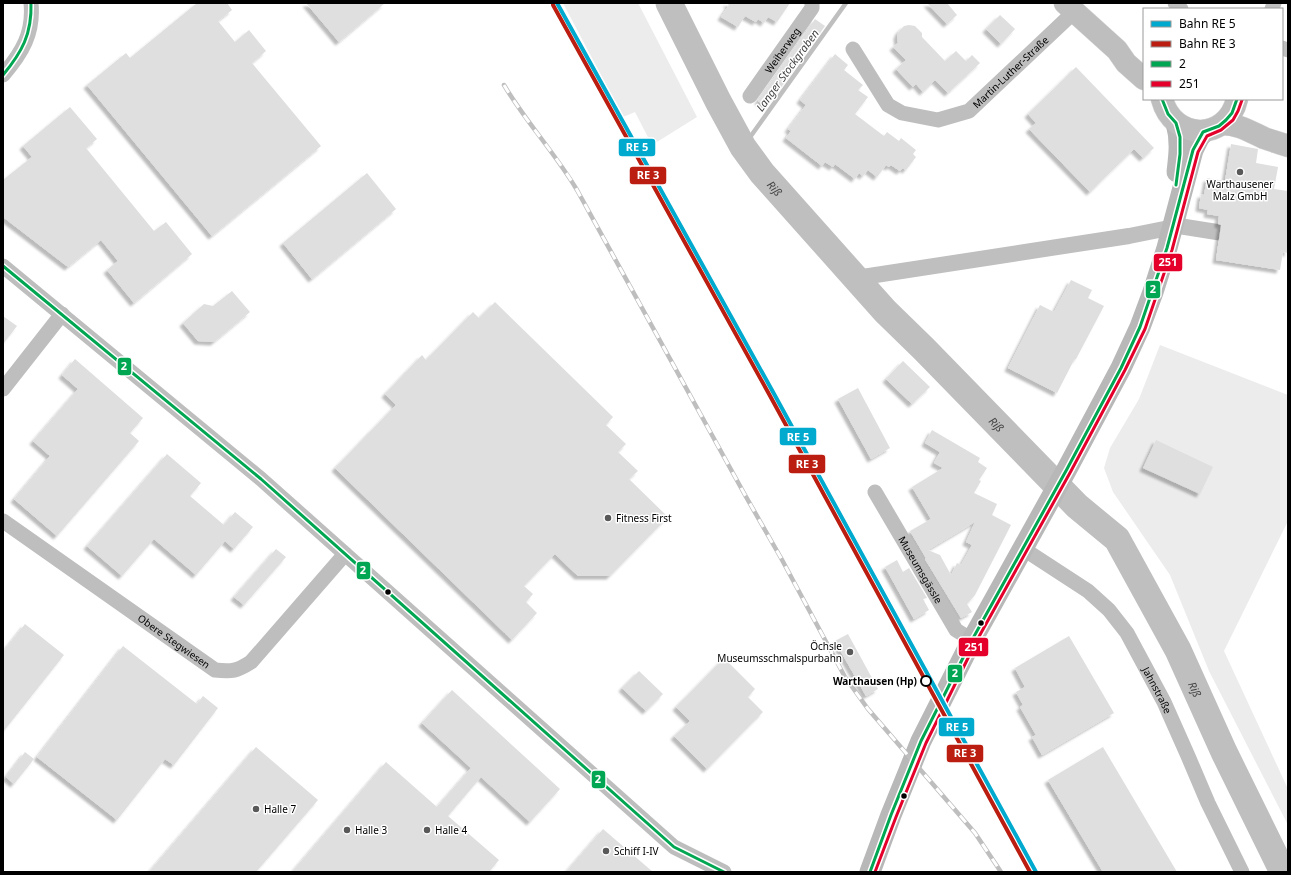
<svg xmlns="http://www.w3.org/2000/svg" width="1291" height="875" font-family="'Noto Sans',sans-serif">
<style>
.green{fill:#ececec}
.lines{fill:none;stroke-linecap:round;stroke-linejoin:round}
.stream{stroke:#bfbfbf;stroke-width:4.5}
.canal{stroke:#bfbfbf;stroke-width:16}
.river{stroke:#bfbfbf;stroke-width:27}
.building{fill:#dfdfdf;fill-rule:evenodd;filter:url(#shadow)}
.primary-casing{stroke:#dbdbdb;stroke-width:23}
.minor{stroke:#bebebe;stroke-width:15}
.secondary{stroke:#b8b8b8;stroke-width:21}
.primary{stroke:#bebebe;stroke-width:22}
.rail-casing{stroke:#bebebe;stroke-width:4.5}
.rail{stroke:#fff;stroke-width:3;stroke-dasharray:9;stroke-linecap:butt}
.bus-1-casing{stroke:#fff;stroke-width:6}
.bus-2-casing{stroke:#fff;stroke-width:6}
.bus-1{stroke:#00a651;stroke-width:3}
.bus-2{stroke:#e4002b;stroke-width:3}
.rail-1-casing{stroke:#fff;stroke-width:7}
.rail-2-casing{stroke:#fff;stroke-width:7}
.rail-1{stroke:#00a9ce;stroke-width:4}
.rail-2{stroke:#bb1e10;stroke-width:4}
.poi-dot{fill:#595959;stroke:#fff;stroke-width:1.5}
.bus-dot{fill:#000;stroke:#fff;stroke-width:1.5}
.stop-dot{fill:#fff;stroke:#000;stroke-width:2}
.labels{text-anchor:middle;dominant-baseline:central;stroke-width:3;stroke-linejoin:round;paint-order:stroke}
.street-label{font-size:10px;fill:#000;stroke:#fff}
.poi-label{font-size:10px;fill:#000;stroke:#fff;text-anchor:start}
.stop-label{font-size:10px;font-weight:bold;fill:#000;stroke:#fff;text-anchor:end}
.water-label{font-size:11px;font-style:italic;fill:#444;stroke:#fff}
.line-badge{stroke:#fff;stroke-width:1.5}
.badge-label{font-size:11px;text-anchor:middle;font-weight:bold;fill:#fff}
</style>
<defs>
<filter id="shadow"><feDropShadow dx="-3.5" dy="3.5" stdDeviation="1" flood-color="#0004"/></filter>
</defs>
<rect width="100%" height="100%" fill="#fff"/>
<g class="green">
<path d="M563,3H638L697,117L652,145L635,112L623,117Z"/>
<path d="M1160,345L1288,395V521L1224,651L1288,789V825L1209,671L1170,575L1113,492L1104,468L1110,448L1139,399Z"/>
</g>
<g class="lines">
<path class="stream" d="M743,147L846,3"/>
<path class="canal" d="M856,278L1129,236L1179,226L1242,236"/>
<path class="river" id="s1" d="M669,3L718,101L743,147L762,173L885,311L924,349L1077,506L1117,539L1178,650L1224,752L1283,872"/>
</g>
<g class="building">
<path d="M197,3H227L232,10L218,21L235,42L249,30L266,51L252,63L321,146L212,236L87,85L126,53L130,58Z"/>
<path d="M306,3H385L339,42Z"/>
<path d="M726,3H790L777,22L768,17L764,23L758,19L756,22L745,16L738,27L721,17L729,5Z"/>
<path d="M927,3H947L957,15L947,24Z"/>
<path d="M1000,15L1015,29L1001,44L986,29Z"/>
<path d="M815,19L825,26L767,107L758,101Z"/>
<path d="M909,25L915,26L922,33V37L945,61L956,51L966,61L972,55L980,63L948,93L935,80L923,92L916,84L913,87L896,69L906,60L893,47L898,43L897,36L899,31L904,26Z"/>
<path d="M835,54L848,65L844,70L863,85L858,90L868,97L855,114L884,136L887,132L899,141L901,138L916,150L913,154L916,157L906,170L903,168L900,171L891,165L889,167L886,165L877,177L868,170L863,176L859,173L855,179L835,164L833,167L825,162L822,166L786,138L791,131L788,129L806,105L800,100Z"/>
<path d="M1076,67L1154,148L1143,158L1134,149L1090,192L1029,129L1036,123L1028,114Z"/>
<path d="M70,107L97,139L86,148L154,231L166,222L192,254L134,303L107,270L118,261L101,240L68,267L3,217V180L32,157L23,146Z"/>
<path d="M1231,144L1258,149L1256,163L1278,167L1274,189L1288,191V253L1283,252L1280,270L1216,260L1221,225L1218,224L1219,216L1207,214L1208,210L1199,208L1201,194L1204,195L1207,178L1225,181Z"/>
<path d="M367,173L396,209L312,279L283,243Z"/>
<path d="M1071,280L1092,290L1088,298L1104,306L1076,359L1074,360L1057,393L1008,368L1040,305L1054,312Z"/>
<path d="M232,291L250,312L214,342L198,341L183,323L204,304L213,306Z"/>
<path d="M495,302L613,417L606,425L626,444L618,452L638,471L629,479L668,517L610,576H578L555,554L524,586L533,594L526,602L537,613L512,640L335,468L396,405L385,394L422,355L426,360L473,312L479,318Z"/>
<path d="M3,316L17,326L3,344Z"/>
<path d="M75,359L143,418L130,433L139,441L57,536L14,499L50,456L33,441L78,389L62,375Z"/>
<path d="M903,361L930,387L912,404L886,379Z"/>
<path d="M858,388L890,448L871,459L838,399Z"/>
<path d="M932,430L980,458L978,462L987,468L979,480L981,481L974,493L997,504L992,515L1011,525L975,595L967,604L972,612L961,618L925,559L926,558L910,531L931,519L912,487L943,468L934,463L940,452L925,443ZM975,522L966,542L972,545L961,565L957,563L951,575L940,555L928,550Z"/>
<path d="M1156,440L1213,467L1200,494L1143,468Z"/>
<path d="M167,454L201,483L190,496L224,525L235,512L253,527L234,549L225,541L196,575L154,539L122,576L87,546Z"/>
<path d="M276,549L286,557L244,605L234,597Z"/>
<path d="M897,560L903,572L909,568L927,598L923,599L929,610L914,619L885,567Z"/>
<path d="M25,624L64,655L3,732V652Z"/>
<path d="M848,634L878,689L866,696L835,641Z"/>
<path d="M1069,636L1114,713L1042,755L1032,737L1036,735L1020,707L1023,705L1016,692L1025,687L1015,668Z"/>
<path d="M123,646L197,704L203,696L218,708L174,765L165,759L117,820L37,757Z"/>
<path d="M724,658L755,689L748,697L763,712L707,769L674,736L690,721L676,707Z"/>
<path d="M639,671L663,694L646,711L622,688Z"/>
<path d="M452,690L560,789L530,822L481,777L448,816L499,860L489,872H292L386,762L437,807L471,768L422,723Z"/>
<path d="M256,747L318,800L256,872H149Z"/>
<path d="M1103,747L1177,872H1103L1048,780Z"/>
<path d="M25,752L34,759L14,784L6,777Z"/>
<path d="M603,829L653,872H566Z"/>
</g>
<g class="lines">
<g class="primary-casing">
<g id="primary">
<path d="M1065,3L1117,50L1126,63L1144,79"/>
<path d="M1162,99C1173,141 1227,142 1237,99"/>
<path d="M1222,124C1238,124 1249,131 1264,138C1272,141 1280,143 1288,146"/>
</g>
</g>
<g class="minor">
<path d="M1175,3L1181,9"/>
<path d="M1272,9L1274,3"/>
<path d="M1282,48L1288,50"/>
<path id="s2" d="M853,49L888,105L902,113L938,120L969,111L1074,12"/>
<path d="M3,75C22,53 34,33 31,3"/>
<path id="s3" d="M750,96L812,8V3"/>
<path d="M3,266L261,479L674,847L724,872"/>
<path d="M3,389L62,314"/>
<path id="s4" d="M875,492L956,630L972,640"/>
<path id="s5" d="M3,521L215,670C232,672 237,671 251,662L345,554"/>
<path id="s6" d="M1022,548L1088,591L1109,610L1127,633L1164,702L1188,756L1208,803L1242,872"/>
</g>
<g class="secondary">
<path d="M1176,123C1181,140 1179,155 1177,172"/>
<path d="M870,872L891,815L921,741L972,640L1067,469L1121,368L1140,327L1153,292L1167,248L1193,150L1199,138L1205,131"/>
</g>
<use href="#primary" class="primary"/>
<g class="rail-casing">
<path id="rail" d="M504,85C526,122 555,153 577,190L745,495L781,558L845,677L868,709L975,833L1001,872"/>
</g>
<use href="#rail" class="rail"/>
<g class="bus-1-casing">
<g id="bus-1">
<path d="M3,75C22,52 32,34 31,3"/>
<path d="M1162,99L1168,114L1176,123L1180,137V154L1176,185"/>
<path d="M3,266L261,479L674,847L724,872"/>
<path d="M870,872L891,815L921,741L972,640L1067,469L1121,368L1140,327L1167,248L1193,150L1203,132L1219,126L1226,120L1232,113L1237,99"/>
</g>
</g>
<g class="bus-2-casing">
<path id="bus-2" d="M875,872L896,817L926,743L976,642L1071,471L1125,370L1145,329L1172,250L1198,152L1207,136L1221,130L1233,120L1238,111L1242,100"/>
</g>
<use href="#bus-1" class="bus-1"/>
<use href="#bus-2" class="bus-2"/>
<g class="rail-1-casing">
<path id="rail-1" d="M557,3L773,392L1036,872"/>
</g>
<g class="rail-2-casing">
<path id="rail-2" d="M553,5L769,394L1030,872"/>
</g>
<use href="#rail-1" class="rail-1"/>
<use href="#rail-2" class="rail-2"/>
</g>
<g class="poi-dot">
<circle cx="1240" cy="172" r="4"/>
<circle cx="608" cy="518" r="4"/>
<circle cx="850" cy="652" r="4"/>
<circle cx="256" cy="809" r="4"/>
<circle cx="347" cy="830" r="4"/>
<circle cx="427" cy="830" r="4"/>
<circle cx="606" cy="851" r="4"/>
</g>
<g class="bus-dot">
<circle cx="388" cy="592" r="3.5"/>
<circle cx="981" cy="623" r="3.5"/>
<circle cx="904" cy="796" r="3.5"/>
</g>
<circle class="stop-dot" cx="926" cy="681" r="5"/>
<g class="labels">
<g class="street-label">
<text stroke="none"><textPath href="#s3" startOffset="56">Weiherweg</textPath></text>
<text stroke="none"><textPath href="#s2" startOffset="208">Martin-Luther-Straße</textPath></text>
<text stroke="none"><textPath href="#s4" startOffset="90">Museumsgässle</textPath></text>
<text stroke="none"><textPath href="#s5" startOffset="209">Obere Stegwiesen</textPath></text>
<text stroke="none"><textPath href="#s6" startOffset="201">Jahnstraße</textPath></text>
</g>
<g class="poi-label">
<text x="1240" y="184" text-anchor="middle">Warthausener<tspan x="1240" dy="12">Malz GmbH</tspan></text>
<text x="616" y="518">Fitness First</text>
<text x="842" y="646" text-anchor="end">Öchsle<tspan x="842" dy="12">Museumsschmalspurbahn</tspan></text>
<text x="264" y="809">Halle 7</text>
<text x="355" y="830">Halle 3</text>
<text x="435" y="830">Halle 4</text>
<text x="614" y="851">Schiff I-IV</text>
</g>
<g class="stop-label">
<text x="917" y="681">Warthausen (Hp)</text>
</g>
<g class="water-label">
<text transform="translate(787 70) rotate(-54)">Langer Stockgraben</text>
<text stroke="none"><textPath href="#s1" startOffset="214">Riß</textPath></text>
<text stroke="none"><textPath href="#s1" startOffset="538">Riß</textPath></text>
<text stroke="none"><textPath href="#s1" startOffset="874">Riß</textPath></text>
</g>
</g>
<g class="line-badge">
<rect x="618" y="138" width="38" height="19" rx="4" fill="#00a9ce"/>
<rect x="629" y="166" width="38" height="19" rx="4" fill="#bb1e10"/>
<rect x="1153" y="253" width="30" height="19" rx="4" fill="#e4002b"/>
<rect x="1145" y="280" width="16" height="19" rx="4" fill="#00a651"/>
<rect x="117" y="357" width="15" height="19" rx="4" fill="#00a651"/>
<rect x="779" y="427" width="38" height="19" rx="4" fill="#00a9ce"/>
<rect x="788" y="454" width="38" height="20" rx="4" fill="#bb1e10"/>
<rect x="356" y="561" width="15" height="19" rx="4" fill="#00a651"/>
<rect x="958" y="637" width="31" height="20" rx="4" fill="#e4002b"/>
<rect x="947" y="664" width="16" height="19" rx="4" fill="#00a651"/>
<rect x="938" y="717" width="37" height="20" rx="4" fill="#00a9ce"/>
<rect x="946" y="744" width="38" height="19" rx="4" fill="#bb1e10"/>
<rect x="591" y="770" width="15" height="19" rx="4" fill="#00a651"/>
</g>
<g class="badge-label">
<text x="637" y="151">RE 5</text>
<text x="648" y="179">RE 3</text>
<text x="1168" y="266">251</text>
<text x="1153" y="293">2</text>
<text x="124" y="370">2</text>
<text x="798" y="441">RE 5</text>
<text x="807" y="468">RE 3</text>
<text x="363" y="574">2</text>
<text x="974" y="651">251</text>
<text x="955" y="677">2</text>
<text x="957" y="731">RE 5</text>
<text x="965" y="757">RE 3</text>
<text x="598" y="783">2</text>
</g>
<rect width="1291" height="875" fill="none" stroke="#000000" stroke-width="8"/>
<rect x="1143" y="8" width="140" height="92" fill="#ffffff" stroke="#999999"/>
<rect x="1151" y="21" width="20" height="6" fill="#00a9ce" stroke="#999999"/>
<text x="1179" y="28" font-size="12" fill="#000000">Bahn RE 5</text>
<rect x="1151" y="41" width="20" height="6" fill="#bb1e10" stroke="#999999"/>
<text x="1179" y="48" font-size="12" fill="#000000">Bahn RE 3</text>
<rect x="1151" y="61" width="20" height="6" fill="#00a651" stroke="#999999"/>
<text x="1179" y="68" font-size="12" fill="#000000">2</text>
<rect x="1151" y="81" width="20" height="6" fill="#e4002b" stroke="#999999"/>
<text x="1179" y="88" font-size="12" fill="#000000">251</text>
</svg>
